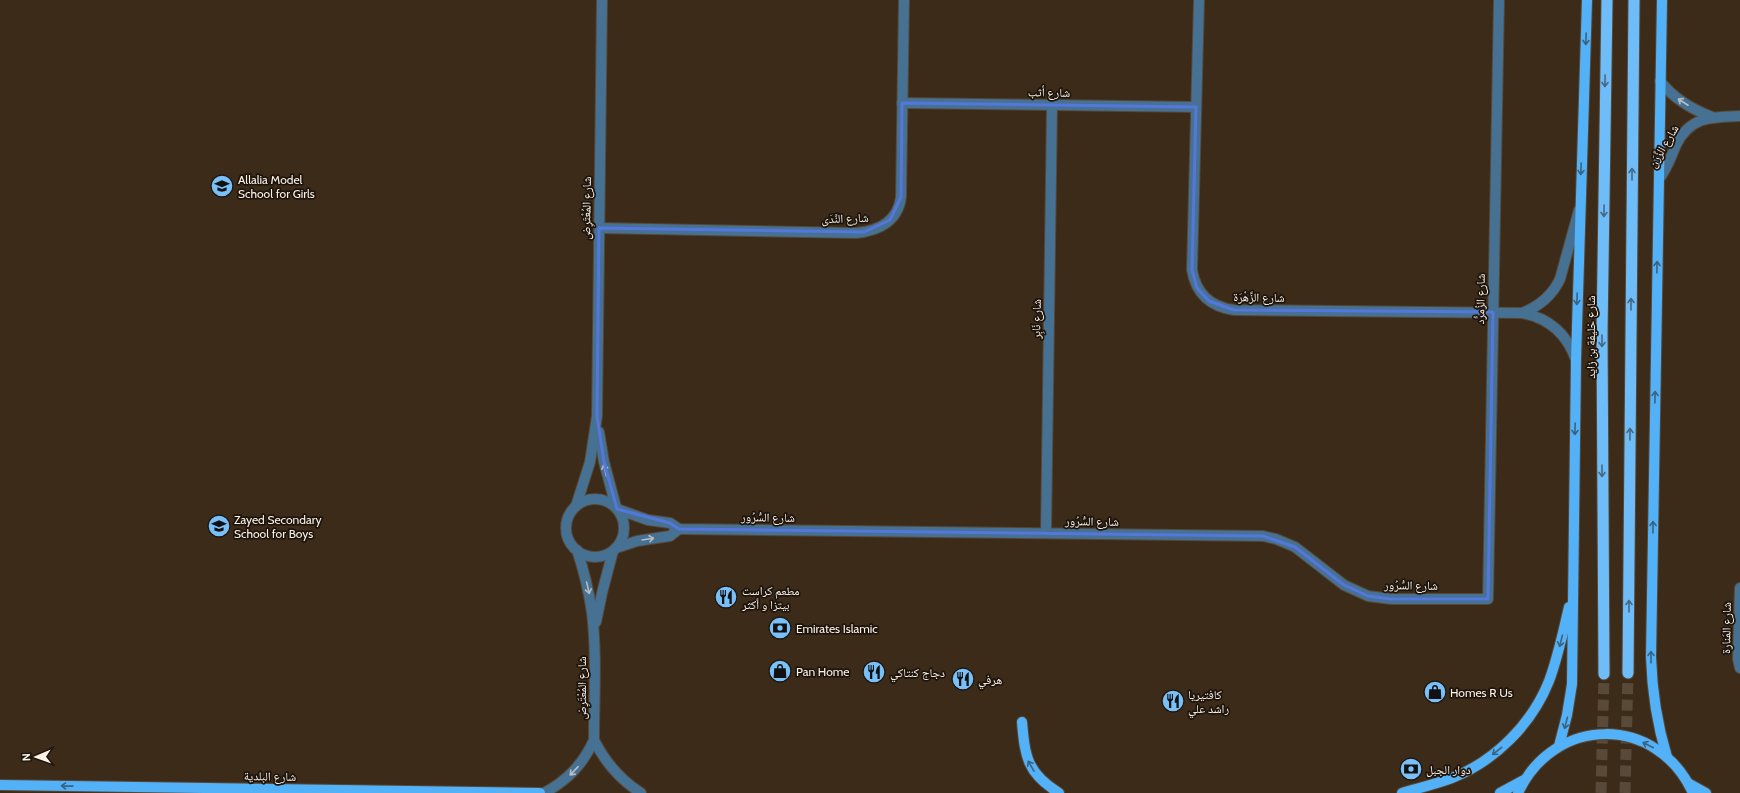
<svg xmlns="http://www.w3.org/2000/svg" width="1740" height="793" font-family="Cabin,'Noto Naskh Arabic',sans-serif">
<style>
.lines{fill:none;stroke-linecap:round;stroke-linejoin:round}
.trunk-tunnel{stroke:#594938;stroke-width:11;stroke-dasharray:11 5.5;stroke-linecap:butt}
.minor-casing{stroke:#574736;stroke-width:12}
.primary-casing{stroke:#574736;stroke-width:12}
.trunk-casing{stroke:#574736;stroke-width:13}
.minor{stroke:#467193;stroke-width:10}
.primary{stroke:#53b1f7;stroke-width:10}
.trunk{stroke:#6ebcf8;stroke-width:11}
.oneway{stroke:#386382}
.oneway2{stroke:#466882}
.oneway3{stroke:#b4bec5}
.marked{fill:none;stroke:#5577dc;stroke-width:3;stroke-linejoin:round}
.labels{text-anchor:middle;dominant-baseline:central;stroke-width:3.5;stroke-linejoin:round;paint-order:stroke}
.street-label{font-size:12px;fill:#fdf1e6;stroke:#1d150d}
.poi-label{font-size:12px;fill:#fdf1e6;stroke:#1d150d;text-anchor:start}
</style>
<rect width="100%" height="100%" fill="#3c2b19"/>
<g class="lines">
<g class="trunk-tunnel">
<path d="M1601,793L1604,674"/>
<path d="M1625,793L1628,673"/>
</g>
<g class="minor-casing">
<g id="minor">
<path d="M1199,0L1192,270C1196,294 1211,307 1234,310L1522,313C1549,318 1567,334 1576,360"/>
<path d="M1660,81C1673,98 1691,109 1712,117"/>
<path d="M902,103L1196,107"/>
<path d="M1659,179C1667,169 1671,157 1676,145C1690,116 1712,117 1740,116"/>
<path d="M599,228L856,233C879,231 898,221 901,197L904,0"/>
<path d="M1522,313C1540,306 1552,296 1560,279L1579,210"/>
<path d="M599,432L604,462L616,507"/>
<circle cx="595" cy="528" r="29"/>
<path d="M576,506L590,462L597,416L602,0"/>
<path d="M617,509L648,520L670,523L679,529L1263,536L1276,539L1295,547L1344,585L1368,596L1391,599H1488L1499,0"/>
<path d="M1046,533L1052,105"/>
<path d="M616,548L637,541L670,536L679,529"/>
<path d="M1740,588L1738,659L1740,668"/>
<path d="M596,622L602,593L613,551"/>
<path d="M594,740C605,762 619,779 641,793"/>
<path d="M544,793C568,780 583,764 594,740C594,698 597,655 592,613C589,592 584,571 577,550"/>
</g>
</g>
<g class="primary-casing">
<g id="primary">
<path d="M1662,0L1651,657C1652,691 1657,724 1667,757"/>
<path d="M1022,722C1025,757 1027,773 1059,793"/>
<path d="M1559,746L1567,715L1572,684L1576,360L1587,0"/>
<path d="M1688,783L1706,793"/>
<path d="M0,785L540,793"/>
<path d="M1402,793C1419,788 1436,784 1452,778C1495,761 1532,724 1549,681C1558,657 1563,632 1569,607"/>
<path d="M1500,793L1524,780"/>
<path d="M1518,793C1554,715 1657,714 1693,793"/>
</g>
</g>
<g class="trunk-casing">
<g id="trunk">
<path d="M1628,673L1634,0"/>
<path d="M1604,674L1602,333L1607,0"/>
</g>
</g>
<use href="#minor" class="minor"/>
<use href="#primary" class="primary"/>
<use href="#trunk" class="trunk"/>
</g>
<defs><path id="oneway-shaft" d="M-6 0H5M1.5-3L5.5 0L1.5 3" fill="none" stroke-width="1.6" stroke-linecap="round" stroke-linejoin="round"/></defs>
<g class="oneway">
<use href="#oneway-shaft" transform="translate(1586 39) rotate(92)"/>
<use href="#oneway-shaft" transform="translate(1581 169) rotate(92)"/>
<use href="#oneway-shaft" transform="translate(1657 267) rotate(-89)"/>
<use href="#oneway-shaft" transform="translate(1577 299) rotate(92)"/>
<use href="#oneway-shaft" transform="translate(1655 397) rotate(-89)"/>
<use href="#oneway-shaft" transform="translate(1575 429) rotate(91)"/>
<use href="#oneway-shaft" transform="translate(1653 527) rotate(-89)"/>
<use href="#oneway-shaft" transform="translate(1561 641) rotate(104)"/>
<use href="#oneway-shaft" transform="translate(1651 657) rotate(-90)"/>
<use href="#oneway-shaft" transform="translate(1566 723) rotate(104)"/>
<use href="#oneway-shaft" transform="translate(1648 745) rotate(-153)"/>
<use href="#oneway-shaft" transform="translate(1497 751) rotate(142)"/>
<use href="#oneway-shaft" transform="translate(1031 766) rotate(-120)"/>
<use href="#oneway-shaft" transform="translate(67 786) rotate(-179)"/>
</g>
<g class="oneway2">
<use href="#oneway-shaft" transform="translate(1605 81) rotate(91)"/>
<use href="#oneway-shaft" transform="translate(1632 174) rotate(-90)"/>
<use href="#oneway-shaft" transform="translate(1604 211) rotate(91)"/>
<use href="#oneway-shaft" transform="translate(1631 304) rotate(-90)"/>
<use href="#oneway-shaft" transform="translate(1602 341) rotate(90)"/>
<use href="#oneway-shaft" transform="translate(1630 434) rotate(-90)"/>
<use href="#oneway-shaft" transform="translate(1602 471) rotate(90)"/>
<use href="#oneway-shaft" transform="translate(1629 606) rotate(-90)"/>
</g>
<g class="oneway3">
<use href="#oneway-shaft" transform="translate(1683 102) rotate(-147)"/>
<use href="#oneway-shaft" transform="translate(605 470) rotate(-103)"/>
<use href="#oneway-shaft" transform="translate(648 539) rotate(-9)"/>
<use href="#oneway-shaft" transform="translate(588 588) rotate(77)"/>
<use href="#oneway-shaft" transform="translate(574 771) rotate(133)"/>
</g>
<path class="marked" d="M902,103L1196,107L1192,270L1197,288L1209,301L1234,310L1493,312L1488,599H1391L1368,596L1344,585L1295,547L1263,536L679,529L670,523L617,509L604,462L597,416L599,228L864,232L890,220L901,197Z"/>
<defs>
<g id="school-disc" transform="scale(1.15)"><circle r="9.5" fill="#79bff8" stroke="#1d150d"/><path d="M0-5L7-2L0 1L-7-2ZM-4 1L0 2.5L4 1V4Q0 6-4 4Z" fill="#111"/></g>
<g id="restaurant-disc" transform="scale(1.15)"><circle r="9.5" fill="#79bff8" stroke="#1d150d"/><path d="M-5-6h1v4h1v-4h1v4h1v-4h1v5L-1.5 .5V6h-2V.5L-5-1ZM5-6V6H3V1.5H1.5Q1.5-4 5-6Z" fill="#111"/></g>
<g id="bank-disc" transform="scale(1.15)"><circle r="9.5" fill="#79bff8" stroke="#1d150d"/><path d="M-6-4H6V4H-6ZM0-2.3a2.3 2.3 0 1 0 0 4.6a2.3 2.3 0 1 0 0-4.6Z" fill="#111"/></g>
<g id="shop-disc" transform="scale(1.15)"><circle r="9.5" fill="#79bff8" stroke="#1d150d"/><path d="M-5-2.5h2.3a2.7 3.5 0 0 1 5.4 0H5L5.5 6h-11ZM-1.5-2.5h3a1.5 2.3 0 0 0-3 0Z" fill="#111"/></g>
</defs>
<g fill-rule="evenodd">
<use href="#school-disc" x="222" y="186"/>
<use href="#school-disc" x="219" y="526"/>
<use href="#restaurant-disc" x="726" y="597"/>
<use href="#bank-disc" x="780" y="628"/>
<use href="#shop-disc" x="780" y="671"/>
<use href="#restaurant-disc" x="874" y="672"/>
<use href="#restaurant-disc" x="963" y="679"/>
<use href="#shop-disc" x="1435" y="692"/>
<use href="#restaurant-disc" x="1173" y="701"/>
<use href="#bank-disc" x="1411" y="769"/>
</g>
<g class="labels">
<g class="street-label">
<text transform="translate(1049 92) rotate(1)">شارع أثب</text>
<text transform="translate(1663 146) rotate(-59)">شارع الزِّرَن</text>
<text transform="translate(586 208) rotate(-89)">شارع المُعْتَرِض</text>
<text transform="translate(845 218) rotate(-2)">شارع النَّدَى</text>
<text transform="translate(1259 297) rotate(1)">شارع الزَّهْرَة</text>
<text transform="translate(1480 299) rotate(-89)">شارع الزُمرُّد</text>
<text transform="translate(1036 319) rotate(-89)">شارع نَابِر</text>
<text transform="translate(1590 337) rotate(-90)">شارع خليفة بن زايد</text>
<text transform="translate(768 517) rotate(1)">شارع السُّرُور</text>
<text transform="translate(1092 521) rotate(1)">شارع السُّرُور</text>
<text transform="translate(1411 585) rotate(1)">شارع السُّرُور</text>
<text transform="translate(1726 628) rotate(-89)">شارع المَنارة</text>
<text transform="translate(581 688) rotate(-90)">شارع المُعْتَرِض</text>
<text transform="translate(270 776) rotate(1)">شارع البلدية</text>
</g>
<g class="poi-label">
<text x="238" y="179">Allalia Model<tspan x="238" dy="14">School for Girls</tspan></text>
<text x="234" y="519">Zayed Secondary<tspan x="234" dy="14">School for Boys</tspan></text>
<text x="742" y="590">مطعم كراست<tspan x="742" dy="14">بيتزا و أكثر</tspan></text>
<text x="796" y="628">Emirates Islamic</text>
<text x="796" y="671">Pan Home</text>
<text x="890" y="672">دجاج كنتاكي</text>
<text x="978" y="679">هرفي</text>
<text x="1450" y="692">Homes R Us</text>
<text x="1188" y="694">كافتيريا<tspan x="1188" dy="14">راشد علي</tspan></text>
<text x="1426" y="769">دوار الجبل</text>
</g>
</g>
<g transform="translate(36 757) rotate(268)" stroke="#1d150d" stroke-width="3" paint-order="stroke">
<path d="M0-3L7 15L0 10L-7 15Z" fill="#fdf1e6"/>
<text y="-6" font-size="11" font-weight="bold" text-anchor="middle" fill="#fdf1e6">N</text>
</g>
</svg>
